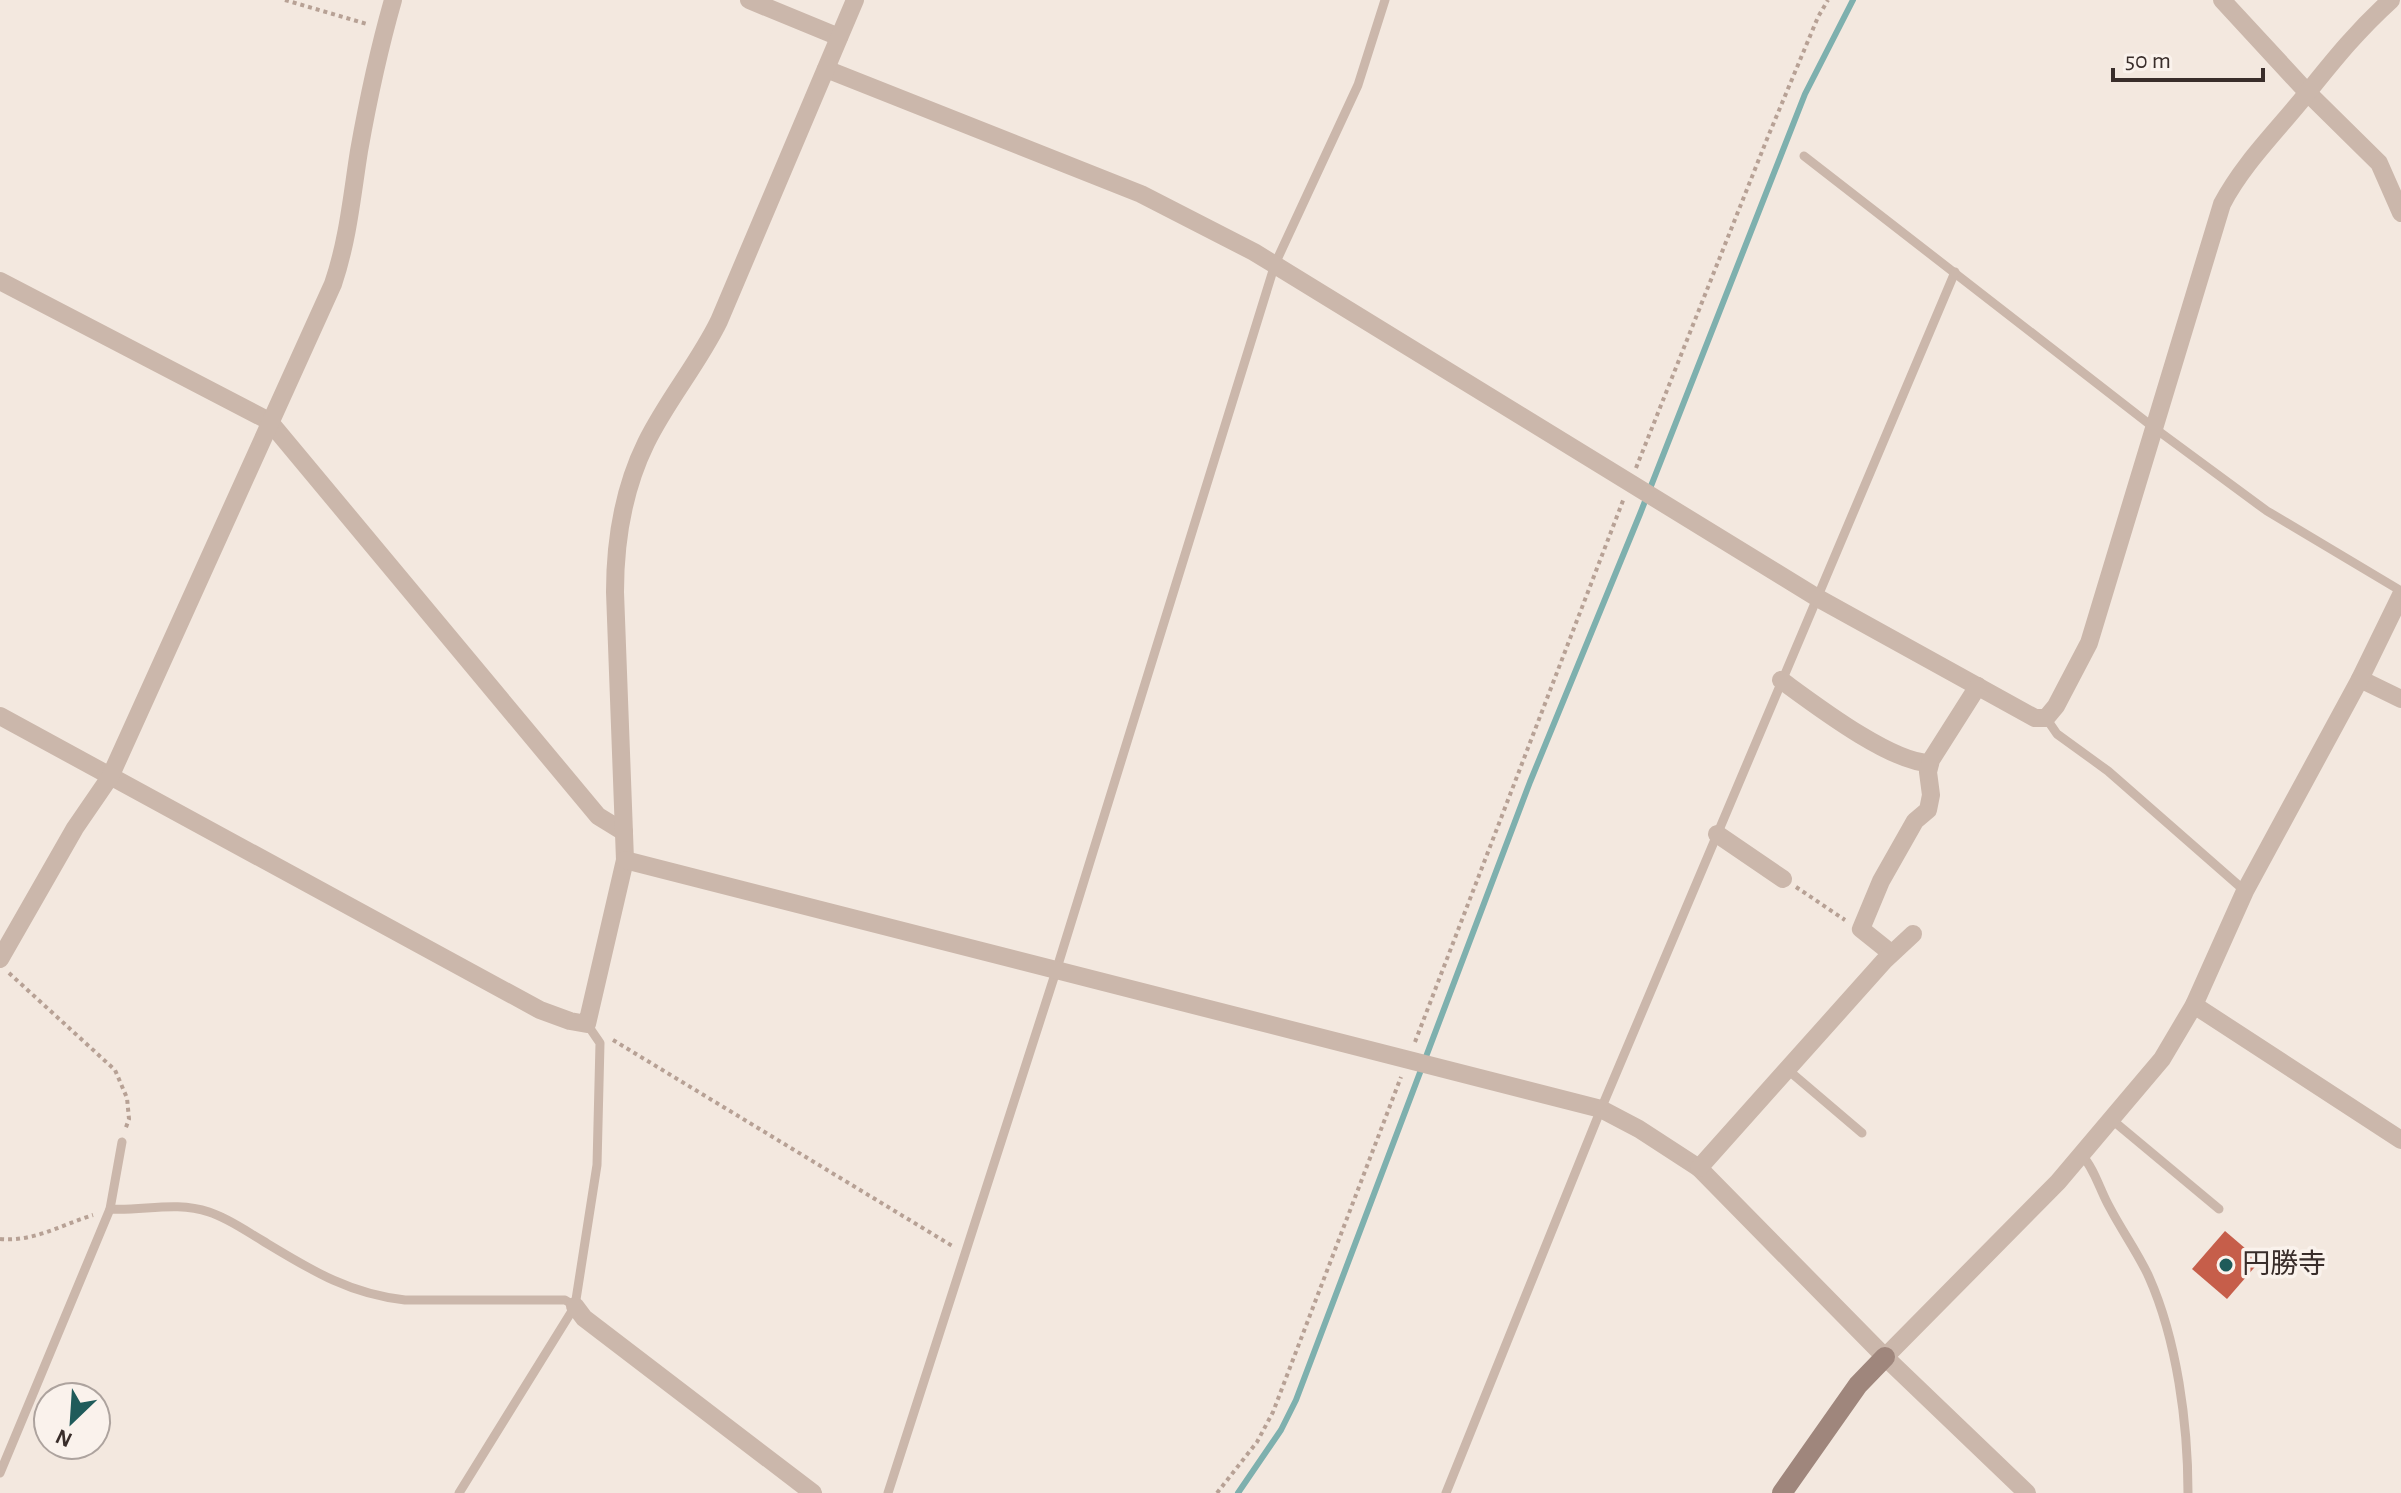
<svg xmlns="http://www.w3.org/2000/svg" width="2401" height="1493" font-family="'Alegreya Sans','Noto Sans JP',sans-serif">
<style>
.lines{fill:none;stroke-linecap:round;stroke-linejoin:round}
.stream{stroke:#7eb0ae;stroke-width:6}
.building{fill:#c65e4a}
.path{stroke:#b7a195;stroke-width:4;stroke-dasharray:4 4;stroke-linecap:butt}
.lane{stroke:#cbb7ab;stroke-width:9}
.street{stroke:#cbb7ab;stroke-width:18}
.secondary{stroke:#9f867c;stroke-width:20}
.poi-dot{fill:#1f5b5a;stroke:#faf2ec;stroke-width:3}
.labels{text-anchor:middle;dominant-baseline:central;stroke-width:7;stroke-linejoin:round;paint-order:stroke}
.poi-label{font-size:28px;fill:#392d2a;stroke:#faf2ec;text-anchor:start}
</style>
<rect width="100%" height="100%" fill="#f3e8df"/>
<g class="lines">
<path class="stream" d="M1238,1493L1281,1430L1296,1400L1530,782L1640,514L1805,94L1853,0"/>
</g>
<path class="building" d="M2225,1231L2260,1261L2227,1299L2192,1269Z"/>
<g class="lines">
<g class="path">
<path d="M285,0L367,24"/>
<path d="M1636,468L1767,139L1818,17L1828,0"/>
<path d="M1796,887L1845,920"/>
<path d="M9,973L115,1070L127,1098L129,1119L125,1130"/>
<path d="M613,1040L954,1247"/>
<path d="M1415,1042L1624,498"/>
<path d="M0,1239C34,1242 61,1225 93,1215"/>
<path d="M1217,1493L1257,1442L1273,1412L1401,1077"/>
</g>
<g class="lane">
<path d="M1804,156L2153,427L2267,511L2401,591"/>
<path d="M2046,718L2057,734L2108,771L2245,891"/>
<path d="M1788,1070L1862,1133"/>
<path d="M2111,1119L2219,1209"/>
<path d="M2081,1154C2095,1169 2100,1191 2110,1208C2122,1231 2138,1253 2149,1277C2177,1340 2188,1424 2188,1493"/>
<path d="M110,1209C144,1211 176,1201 209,1212C228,1218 246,1231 263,1241C311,1270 349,1294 405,1300H565L575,1306"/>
<path d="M0,1473L110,1209L122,1142"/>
<path d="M459,1493L575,1306L597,1165L600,1043L587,1024"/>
<path d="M888,1493L1057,968L1275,264L1358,85L1385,0"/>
<path d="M1446,1493L1601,1109L1955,272"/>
</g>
<g class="street">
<path d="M749,0L839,37"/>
<path d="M2222,0L2308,93L2379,163L2401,213"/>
<path d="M826,69L1141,194L1254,252L1816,597L2035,718H2046L2056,706L2089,643L2222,204C2244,162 2279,129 2308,92C2336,57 2358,30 2391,0"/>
<path d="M0,281L269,421L598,816L624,832"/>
<path d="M2360,679L2401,699"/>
<path d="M1781,680C1814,704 1891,763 1930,763"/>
<path d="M0,716L540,1010L570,1021L587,1024L625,860L615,592C615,540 623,490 646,443C667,400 698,364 719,321L855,0"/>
<path d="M1717,834L1783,879"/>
<path d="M625,860L1601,1109L1639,1129L1699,1168L1885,1357L2027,1493"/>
<path d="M1891,953L1861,929L1881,881L1915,821L1928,810L1931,795L1928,772L1931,760L1978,686"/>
<path d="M0,959L75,828L110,777L333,284C348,240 352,195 359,151C368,100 379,49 393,0"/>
<path d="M2194,1005L2401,1140"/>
<path d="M1699,1168L1884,961L1913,934"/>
<path d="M575,1306L584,1318L813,1493"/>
<path d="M1885,1357L2058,1182L2162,1059L2194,1005L2245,891L2360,679L2401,595"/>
</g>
<path class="secondary" d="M1782,1493L1858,1385L1885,1357"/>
</g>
<circle class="poi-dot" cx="2226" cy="1265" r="8"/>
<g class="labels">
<g class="poi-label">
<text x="2242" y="1265">円勝寺</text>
</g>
</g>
<g transform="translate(72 1421) rotate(205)"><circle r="38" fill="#faf2ec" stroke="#ada39e" stroke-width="2"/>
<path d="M0-6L14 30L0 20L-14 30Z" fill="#1f5b5a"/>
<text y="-12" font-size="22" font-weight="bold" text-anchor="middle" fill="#392d2a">N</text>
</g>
<path d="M2113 68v12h150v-12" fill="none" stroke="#392d2a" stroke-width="4"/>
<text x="2125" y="68" font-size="24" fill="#392d2a" stroke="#faf2ec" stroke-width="6" paint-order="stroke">50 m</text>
</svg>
